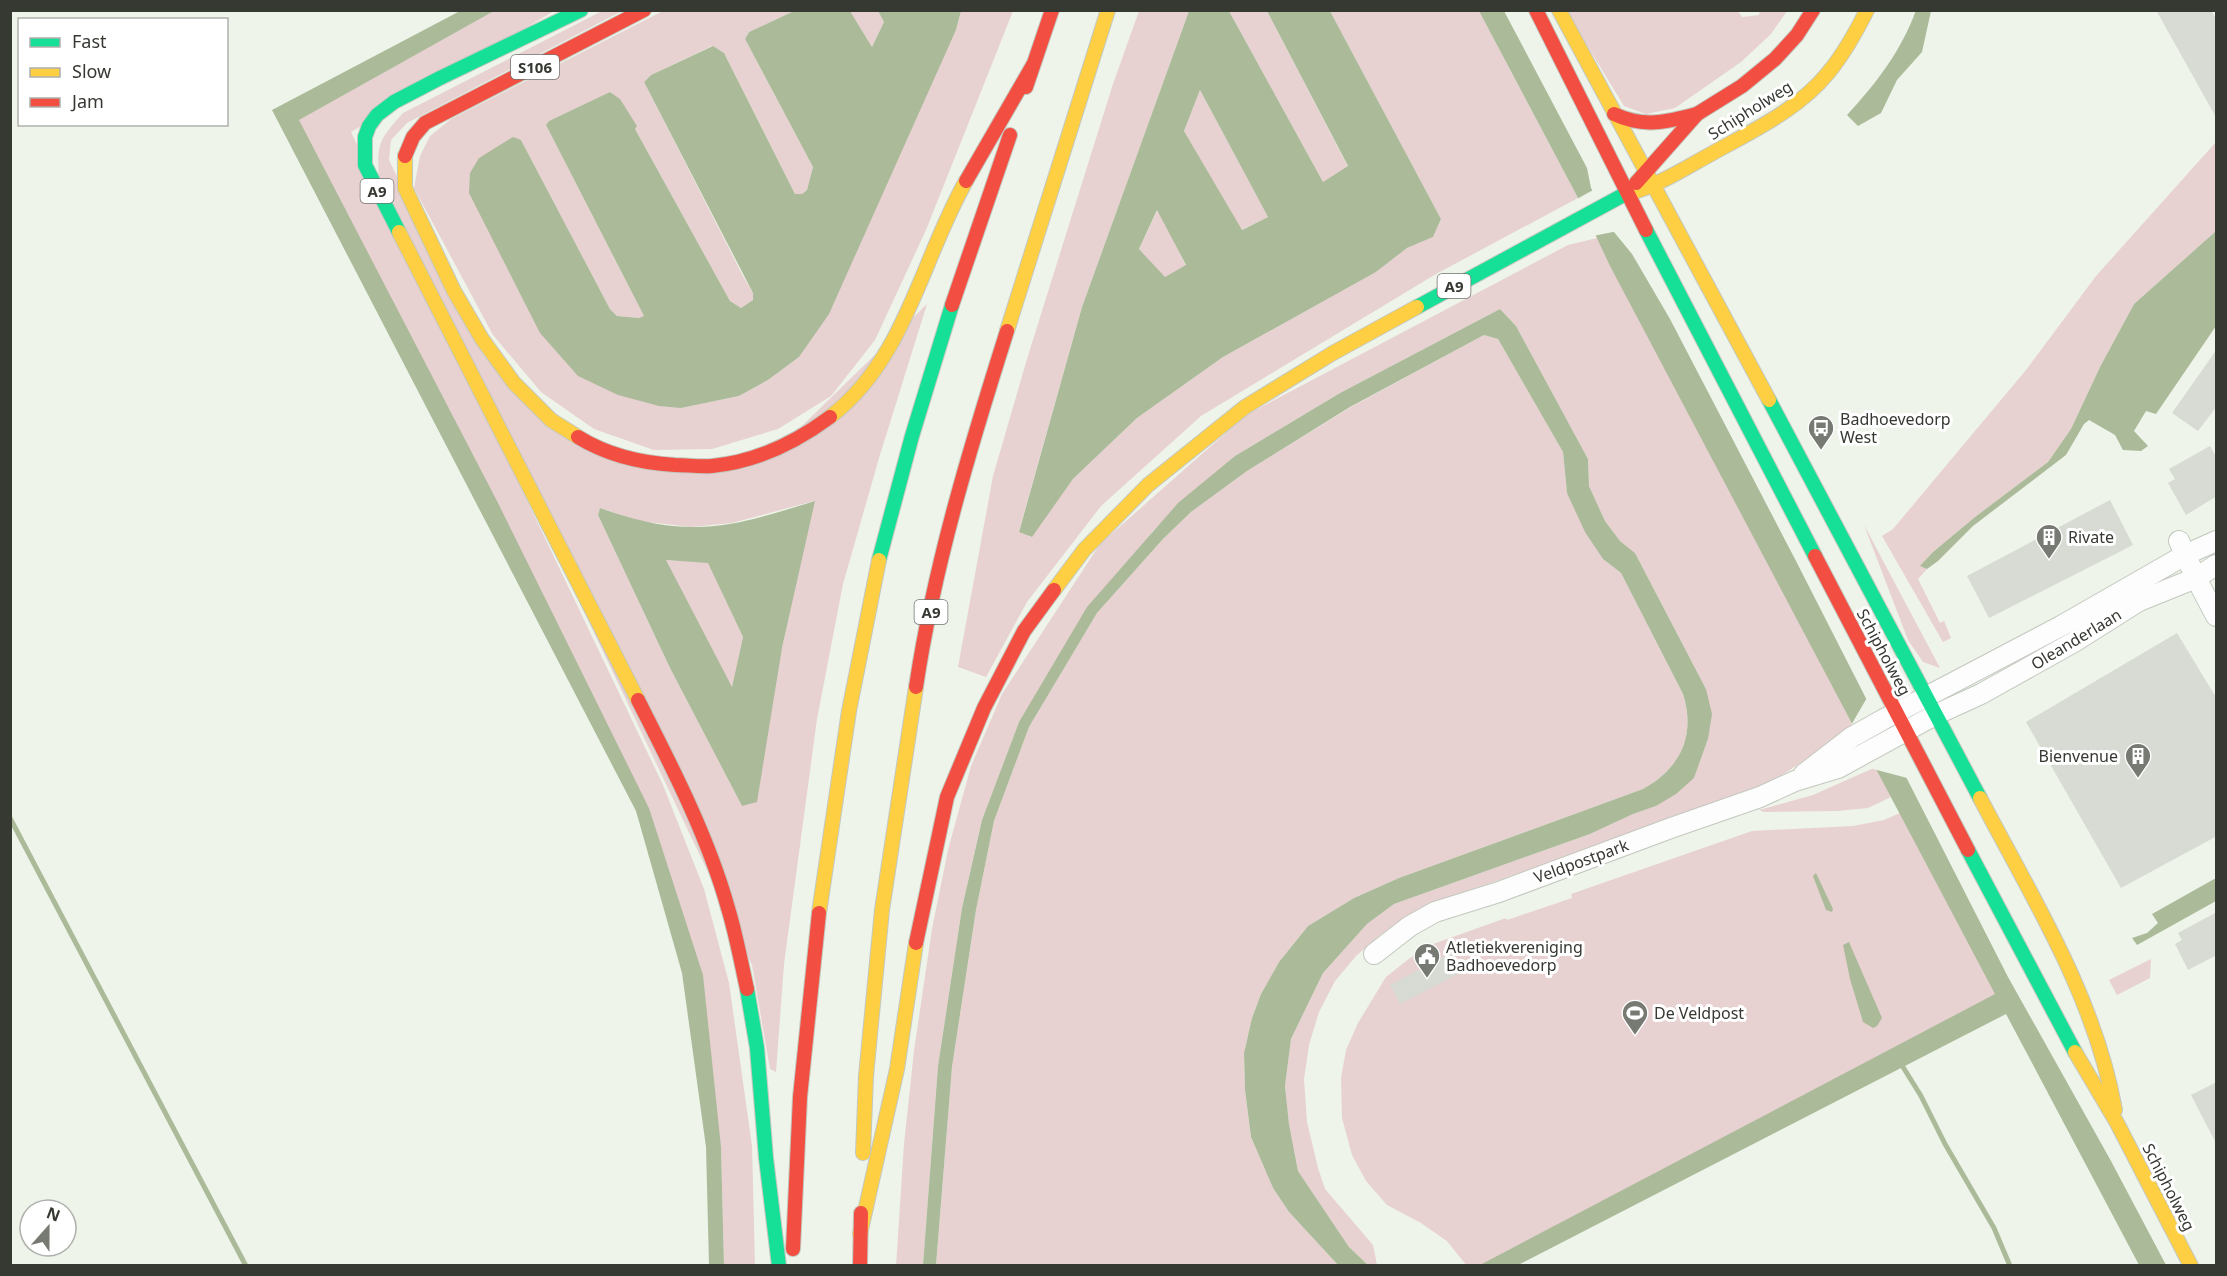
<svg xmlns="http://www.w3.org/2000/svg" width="2227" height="1276" font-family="'Noto Sans',sans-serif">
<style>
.green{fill:#e8d1d1;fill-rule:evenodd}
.water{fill:#abbb9a;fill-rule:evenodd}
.pier{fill:#eef4e9}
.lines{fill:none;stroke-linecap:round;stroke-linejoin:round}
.stream{stroke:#abbb9a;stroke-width:5}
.building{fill:#d7dbd3}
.street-casing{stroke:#c3c8bf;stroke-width:22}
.fast-casing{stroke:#c3c8bf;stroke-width:16}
.slow-casing{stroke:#c3c8bf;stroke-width:16}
.jam-casing{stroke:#c3c8bf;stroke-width:16}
.street{stroke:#fcfdfc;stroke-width:20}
.fast{stroke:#16e098;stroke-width:14}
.slow{stroke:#ffcf43;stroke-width:14}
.jam{stroke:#f24e42;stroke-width:14}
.labels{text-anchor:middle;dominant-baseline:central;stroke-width:6;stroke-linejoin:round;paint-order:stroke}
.shield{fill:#fff;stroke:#727470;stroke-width:1.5}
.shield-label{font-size:15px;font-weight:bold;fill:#353932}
.street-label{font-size:16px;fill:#353932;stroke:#fff}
.poi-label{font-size:16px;fill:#353932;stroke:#fff;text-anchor:start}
</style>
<rect width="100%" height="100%" fill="#eef4e9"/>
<g class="green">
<path d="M1737,10L1742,17L1759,15L1760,11H1787L1771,34L1741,62L1675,108L1646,114L1624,106L1566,11Z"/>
<path d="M494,11H554L351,132L663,785L704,889L729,983L752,1146L755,1265H724L721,1147L649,808L298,120Z"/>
<path d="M602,11H622L407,123L391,140L389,160L484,356L596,455L766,461L927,304L879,458L843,584L817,719L784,964L776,1072L770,1069L752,965L379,180C377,143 378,141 403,113ZM814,501L782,648L742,806L670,668L598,515L600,508L640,521L691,527L732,523Z"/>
<path d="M663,11H794L749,32L745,39L813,167L807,190L802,194H795L724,53L712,46L651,75L644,82L744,278L753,293V300L741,308L730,301L635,129L611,92L549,121L546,125L644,316L640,318L617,316L610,309L521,140L479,158L681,408L739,396L768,380L799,357L956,30L961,11H1013L926,230L875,340L831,396L778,429L712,449L654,450L594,429L541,392L493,335L414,188L420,156L430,136L451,119Z"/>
<path d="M850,11H878L884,22L872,47Z"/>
<path d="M1139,11H1189L1082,307L1019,531L1031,537L1073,479L1137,418L1223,357L1376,272L1407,248L1433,237L1441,219L1330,11H1479L1578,198L1436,274L1201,416L1101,506L1027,602L986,677L958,667L993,476L1027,359L1113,84Z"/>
<path d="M1229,11H1267L1348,167L1323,182Z"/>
<path d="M1200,90L1268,217L1241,230L1184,131Z"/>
<path d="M2216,142V231L2134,304L2100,367L2071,429L2048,462L1975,517L1933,552L1921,566L1927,569L1918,579L1940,623L1944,621L1951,638L1943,642L1882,536L1893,529L2026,370L2096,276Z"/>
<path d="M1158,209L1186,266L1165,278L1139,249Z"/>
<path d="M1597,238L1852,723L1847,731L1762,789L1430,904L1404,917L1379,936L1356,956L1335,981L1319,1012L1309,1045L1304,1079L1307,1122L1318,1168L1325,1189L1373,1245L1377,1265H1368L1349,1247L1298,1171L1289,1124L1285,1086L1291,1039L1323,973L1367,924L1394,904L1590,834L1633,814L1656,806L1694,778L1708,739L1706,689L1635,553L1620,541L1605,521L1589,486L1588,459L1516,326L1500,309L1340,393L1235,456L1153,531L1019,722L982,820L962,908L938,1066L923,1265L896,1266L904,1144L914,1051L932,929L948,850L971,766L1002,694L1100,544L1246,415L1568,245Z"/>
<path d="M1484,335L1498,339L1563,452L1567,493L1603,559L1621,573L1683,694C1696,736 1681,768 1643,789L1399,878L1354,898L1308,926L1279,962L1261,994L1252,1018L1244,1053L1245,1090L1251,1137L1273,1188L1289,1212L1338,1265L936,1266L952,1067L976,910L994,821L1029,727L1097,613L1163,539L1191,512L1247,471L1351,407Z"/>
<path d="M1864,525L1940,668L1923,662L1908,640Z"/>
<path d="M665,560L708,562L743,637L732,688Z"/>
<path d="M1876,767L1891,797L1868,808L1837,811L1764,812L1759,810L1813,795Z"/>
<path d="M1900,813L1996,994L1481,1265L1467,1266L1447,1241L1421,1223L1387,1205L1366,1181L1352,1155L1342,1118L1341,1078L1346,1050L1358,1023L1386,977L1410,958L1433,944L1506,918L1507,920L1572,898L1571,894L1752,831L1853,826L1884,820Z"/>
<path d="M2151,959L2150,978L2117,995L2109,980Z"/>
</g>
<g class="water">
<path d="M1916,10L1931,11L1922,52L1897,80L1881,113L1858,126L1847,115C1875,85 1902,50 1916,10Z"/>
<path d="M460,11H494L299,120L497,501L649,808L703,975L721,1147L724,1265H709L706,1147L682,973L636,811L272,110Z"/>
<path d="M794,11H850L872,47L884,22L878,11H961L956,30L829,314L799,357L768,380L739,396L681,408L659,406L618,395L578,376L540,333L469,193L470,173L479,158L513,137L521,140L610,309L617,316L639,318L644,316L546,125L549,121L610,92L620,99L637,126L635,129L730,301L741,308L753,300V293L644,82L651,75L713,46L724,53L795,194H802L807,190L813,167L745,39L749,32Z"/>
<path d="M1189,11H1229L1323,182L1348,166L1267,11H1330L1441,219L1433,237L1407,248L1376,272L1223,357L1137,418L1073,479L1032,537L1019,532L1082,307ZM1200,90L1268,217L1242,230L1184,131ZM1157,210L1186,265L1165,277L1139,249Z"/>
<path d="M1479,11H1504L1587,168L1591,188L1614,232L1632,254L1670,319L1796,561L2008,977L2111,1161L2166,1265H2139L2006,1014L1518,1265H1480L1995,994L1610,266L1578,198Z"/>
<path d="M2216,231V326L2156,414L2146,411L2134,431L2148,446L2141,451L2123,450L2115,435L2089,420L2084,424L2066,455L1973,526L1938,561L1927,569L1920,566L1933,552L1975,517L2048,462L2071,429L2100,367L2134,304Z"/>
<path d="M1500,309L1516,326L1588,459L1589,486L1605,521L1620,541L1635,553L1706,689L1712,714L1708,739L1694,778L1676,794L1656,806L1633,814L1590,834L1394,904L1367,924L1323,973L1291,1039L1285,1086L1289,1124L1298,1171L1349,1247L1368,1265H1338L1289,1212L1273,1188L1251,1137L1245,1090L1244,1053L1252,1018L1261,994L1279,962L1308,926L1354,898L1399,878L1643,789C1681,768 1696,735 1683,694L1621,573L1603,559L1585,532L1567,493L1563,452L1498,339L1484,335L1350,407L1247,471L1191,512L1163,539L1097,613L1029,727L994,821L976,910L952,1067L936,1265H923L938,1066L962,908L982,820L1019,722L1087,607L1178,503L1235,456L1340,393Z"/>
<path d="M815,501L782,648L757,802L742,806L670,668L598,515L600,508C629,518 660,527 691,527C733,528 775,513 815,501ZM666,560L708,563L743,637L732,687Z"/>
<path d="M1816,873L1833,909L1832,912L1826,910L1813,876Z"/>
<path d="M2216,878V901L2137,945L2132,938L2147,933L2158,923L2152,914Z"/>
<path d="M1849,942L1882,1018L1877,1026L1873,1028L1863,1022L1850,979L1843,945Z"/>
</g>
<g class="pier">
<path d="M1595,189L1618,231L1593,236L1575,200Z"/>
<path d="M1868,696L1911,779L1873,769L1850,727Z"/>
</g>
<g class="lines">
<g class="stream">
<path d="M10,818L246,1266"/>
<path d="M1903,1067L1921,1096L1945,1144L1994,1228L2010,1266"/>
</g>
</g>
<g class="building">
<path d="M2156,10H2211L2217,21V119Z"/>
<path d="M2217,349V406L2198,431L2172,413Z"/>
<path d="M2210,446L2217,458V496L2186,515L2168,483L2175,479L2169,469Z"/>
<path d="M2110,500L2133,545L1989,618L1967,576Z"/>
<path d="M2177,633L2217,699V836L2121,888L2026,722Z"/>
<path d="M2217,912V955L2188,970L2175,944L2182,940L2178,933Z"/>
<path d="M1452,952L1462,972L1400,1004L1390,985Z"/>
<path d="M2217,1082V1145L2191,1095Z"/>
</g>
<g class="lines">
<g class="street-casing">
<g id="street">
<path d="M2179,541L2196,578L2216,616"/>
<path d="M1804,774L1852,737L1884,719L2061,626L2185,555L2216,541"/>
<path d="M1374,954L1410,926L1435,912L1499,892L1671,828L1760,797L1795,781L1838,768L1935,715L1981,694L2074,642L2139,601L2196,578L2216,565"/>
</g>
</g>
<g class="fast-casing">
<g id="fast">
<path d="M1646,230L1815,556"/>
<path d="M399,232L365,165V137L369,126L377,115L394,102L440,78L581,10"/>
<path d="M1417,307L1627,193"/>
<path d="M1769,400L1980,798"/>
<path d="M879,560L912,436L952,305"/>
<path d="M1968,850L2075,1052"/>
<path d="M747,989L757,1048L766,1158L779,1266"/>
</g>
</g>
<g class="slow-casing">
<g id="slow">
<path d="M1559,10L1769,400"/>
<path d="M405,156V188L454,291L482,339L514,383L551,420L578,437"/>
<path d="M1637,191C1664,182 1687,167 1711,154C1752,131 1798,110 1828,73C1844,54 1856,32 1867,10"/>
<path d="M399,232L638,700"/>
<path d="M1007,331L1108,10"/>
<path d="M830,417C906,359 921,260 966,181"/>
<path d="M1054,590L1084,550L1148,485L1245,407L1333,353L1417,307"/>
<path d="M1980,798C2033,899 2095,997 2115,1110"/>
<path d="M819,913L849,711L879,560"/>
<path d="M2075,1052L2117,1123L2191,1266"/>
<path d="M863,1153L866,1076L882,910L916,687"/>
<path d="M860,1234L897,1069L916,943"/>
</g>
</g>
<g class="jam-casing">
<g id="jam">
<path d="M1536,10L1646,230"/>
<path d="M1026,87L1052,10"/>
<path d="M1614,114C1643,128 1667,122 1697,114"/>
<path d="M405,156L413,137L425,123L644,10"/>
<path d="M966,181L1033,65"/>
<path d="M1636,183L1697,114L1742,86L1775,59L1797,35L1813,10"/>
<path d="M952,305L1010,135"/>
<path d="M578,437C607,455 641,463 675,465C687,465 699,467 712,466C755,462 795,443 830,417"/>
<path d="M1815,556L1968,850"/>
<path d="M916,687C934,566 970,448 1007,331"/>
<path d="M638,700C671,765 708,836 728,908C736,934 741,962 747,989"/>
<path d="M916,943L947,797L984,708L1024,631L1054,590"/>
<path d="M793,1249L800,1097L819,913"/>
<path d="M860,1266L861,1213"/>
</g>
</g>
<use href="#street" class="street"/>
<use href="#fast" class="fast"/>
<use href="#slow" class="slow"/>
<use href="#jam" class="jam"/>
</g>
<defs>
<g id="bus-pin" transform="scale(1.35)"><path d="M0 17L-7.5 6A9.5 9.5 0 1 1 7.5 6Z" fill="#767a72" stroke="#fff"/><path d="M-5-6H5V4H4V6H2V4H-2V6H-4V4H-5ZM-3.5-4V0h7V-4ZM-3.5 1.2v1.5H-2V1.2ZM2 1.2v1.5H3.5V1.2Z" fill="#fff"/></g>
<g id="building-pin" transform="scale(1.35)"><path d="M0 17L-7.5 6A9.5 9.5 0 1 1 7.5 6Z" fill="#767a72" stroke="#fff"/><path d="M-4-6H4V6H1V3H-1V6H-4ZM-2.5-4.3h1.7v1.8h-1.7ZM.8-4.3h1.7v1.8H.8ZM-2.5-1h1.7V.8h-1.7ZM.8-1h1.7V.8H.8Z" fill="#fff"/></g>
<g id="civic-pin" transform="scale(1.35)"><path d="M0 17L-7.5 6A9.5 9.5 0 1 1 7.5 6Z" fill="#767a72" stroke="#fff"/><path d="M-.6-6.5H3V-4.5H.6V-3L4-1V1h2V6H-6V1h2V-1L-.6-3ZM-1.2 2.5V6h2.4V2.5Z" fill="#fff"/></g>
<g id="stadium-pin" transform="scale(1.35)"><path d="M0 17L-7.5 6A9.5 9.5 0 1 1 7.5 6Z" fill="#767a72" stroke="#fff"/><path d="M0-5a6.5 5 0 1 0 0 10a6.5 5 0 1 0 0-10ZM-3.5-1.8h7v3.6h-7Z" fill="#fff"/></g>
</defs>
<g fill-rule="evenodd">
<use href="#bus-pin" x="1821" y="428"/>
<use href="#building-pin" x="2049" y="537"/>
<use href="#building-pin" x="2138" y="756"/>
<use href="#civic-pin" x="1427" y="956"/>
<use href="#stadium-pin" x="1635" y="1013"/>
</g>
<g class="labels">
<g class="shield">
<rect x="511" y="55" width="48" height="24" rx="4.5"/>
<rect x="360.5" y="179" width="33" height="24" rx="4.5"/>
<rect x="1437.5" y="274" width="33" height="24" rx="4.5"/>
<rect x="914.5" y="600" width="33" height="24" rx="4.5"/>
</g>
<g class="shield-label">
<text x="535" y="67">S106</text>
<text x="377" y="191">A9</text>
<text x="1454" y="286">A9</text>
<text x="931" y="612">A9</text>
</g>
<g class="street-label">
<text transform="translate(1750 110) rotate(-32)">Schipholweg</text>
<text transform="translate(2076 639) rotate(-31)">Oleanderlaan</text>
<text transform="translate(1884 652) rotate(62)">Schipholweg</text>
<text transform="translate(1581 861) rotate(-20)">Veldpostpark</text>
<text transform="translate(2169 1187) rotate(63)">Schipholweg</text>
</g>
<g class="poi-label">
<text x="1840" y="419">Badhoevedorp<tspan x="1840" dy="18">West</tspan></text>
<text x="2068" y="537">Rivate</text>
<text x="2118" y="756" text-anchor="end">Bienvenue</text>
<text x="1446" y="947">Atletiekvereniging<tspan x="1446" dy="18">Badhoevedorp</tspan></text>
<text x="1654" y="1013">De Veldpost</text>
</g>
</g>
<rect width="2227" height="1276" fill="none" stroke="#353932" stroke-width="24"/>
<rect x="18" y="18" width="210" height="108" fill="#ffffff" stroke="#aeb0ad" stroke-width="1.5"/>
<rect x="30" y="38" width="30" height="9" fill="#16e098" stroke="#aeb0ad" stroke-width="1.5"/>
<text x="72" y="48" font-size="18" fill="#353932">Fast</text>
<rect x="30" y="68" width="30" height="9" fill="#ffcf43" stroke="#aeb0ad" stroke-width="1.5"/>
<text x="72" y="78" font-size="18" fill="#353932">Slow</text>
<rect x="30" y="98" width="30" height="9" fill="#f24e42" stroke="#aeb0ad" stroke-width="1.5"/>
<text x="72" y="108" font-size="18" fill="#353932">Jam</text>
<g transform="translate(48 1228) rotate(21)"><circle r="28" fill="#ffffff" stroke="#aeb0ad" stroke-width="1.5"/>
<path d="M0-4.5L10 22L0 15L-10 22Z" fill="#767a72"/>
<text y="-9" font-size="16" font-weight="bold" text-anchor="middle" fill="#353932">N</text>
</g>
</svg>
